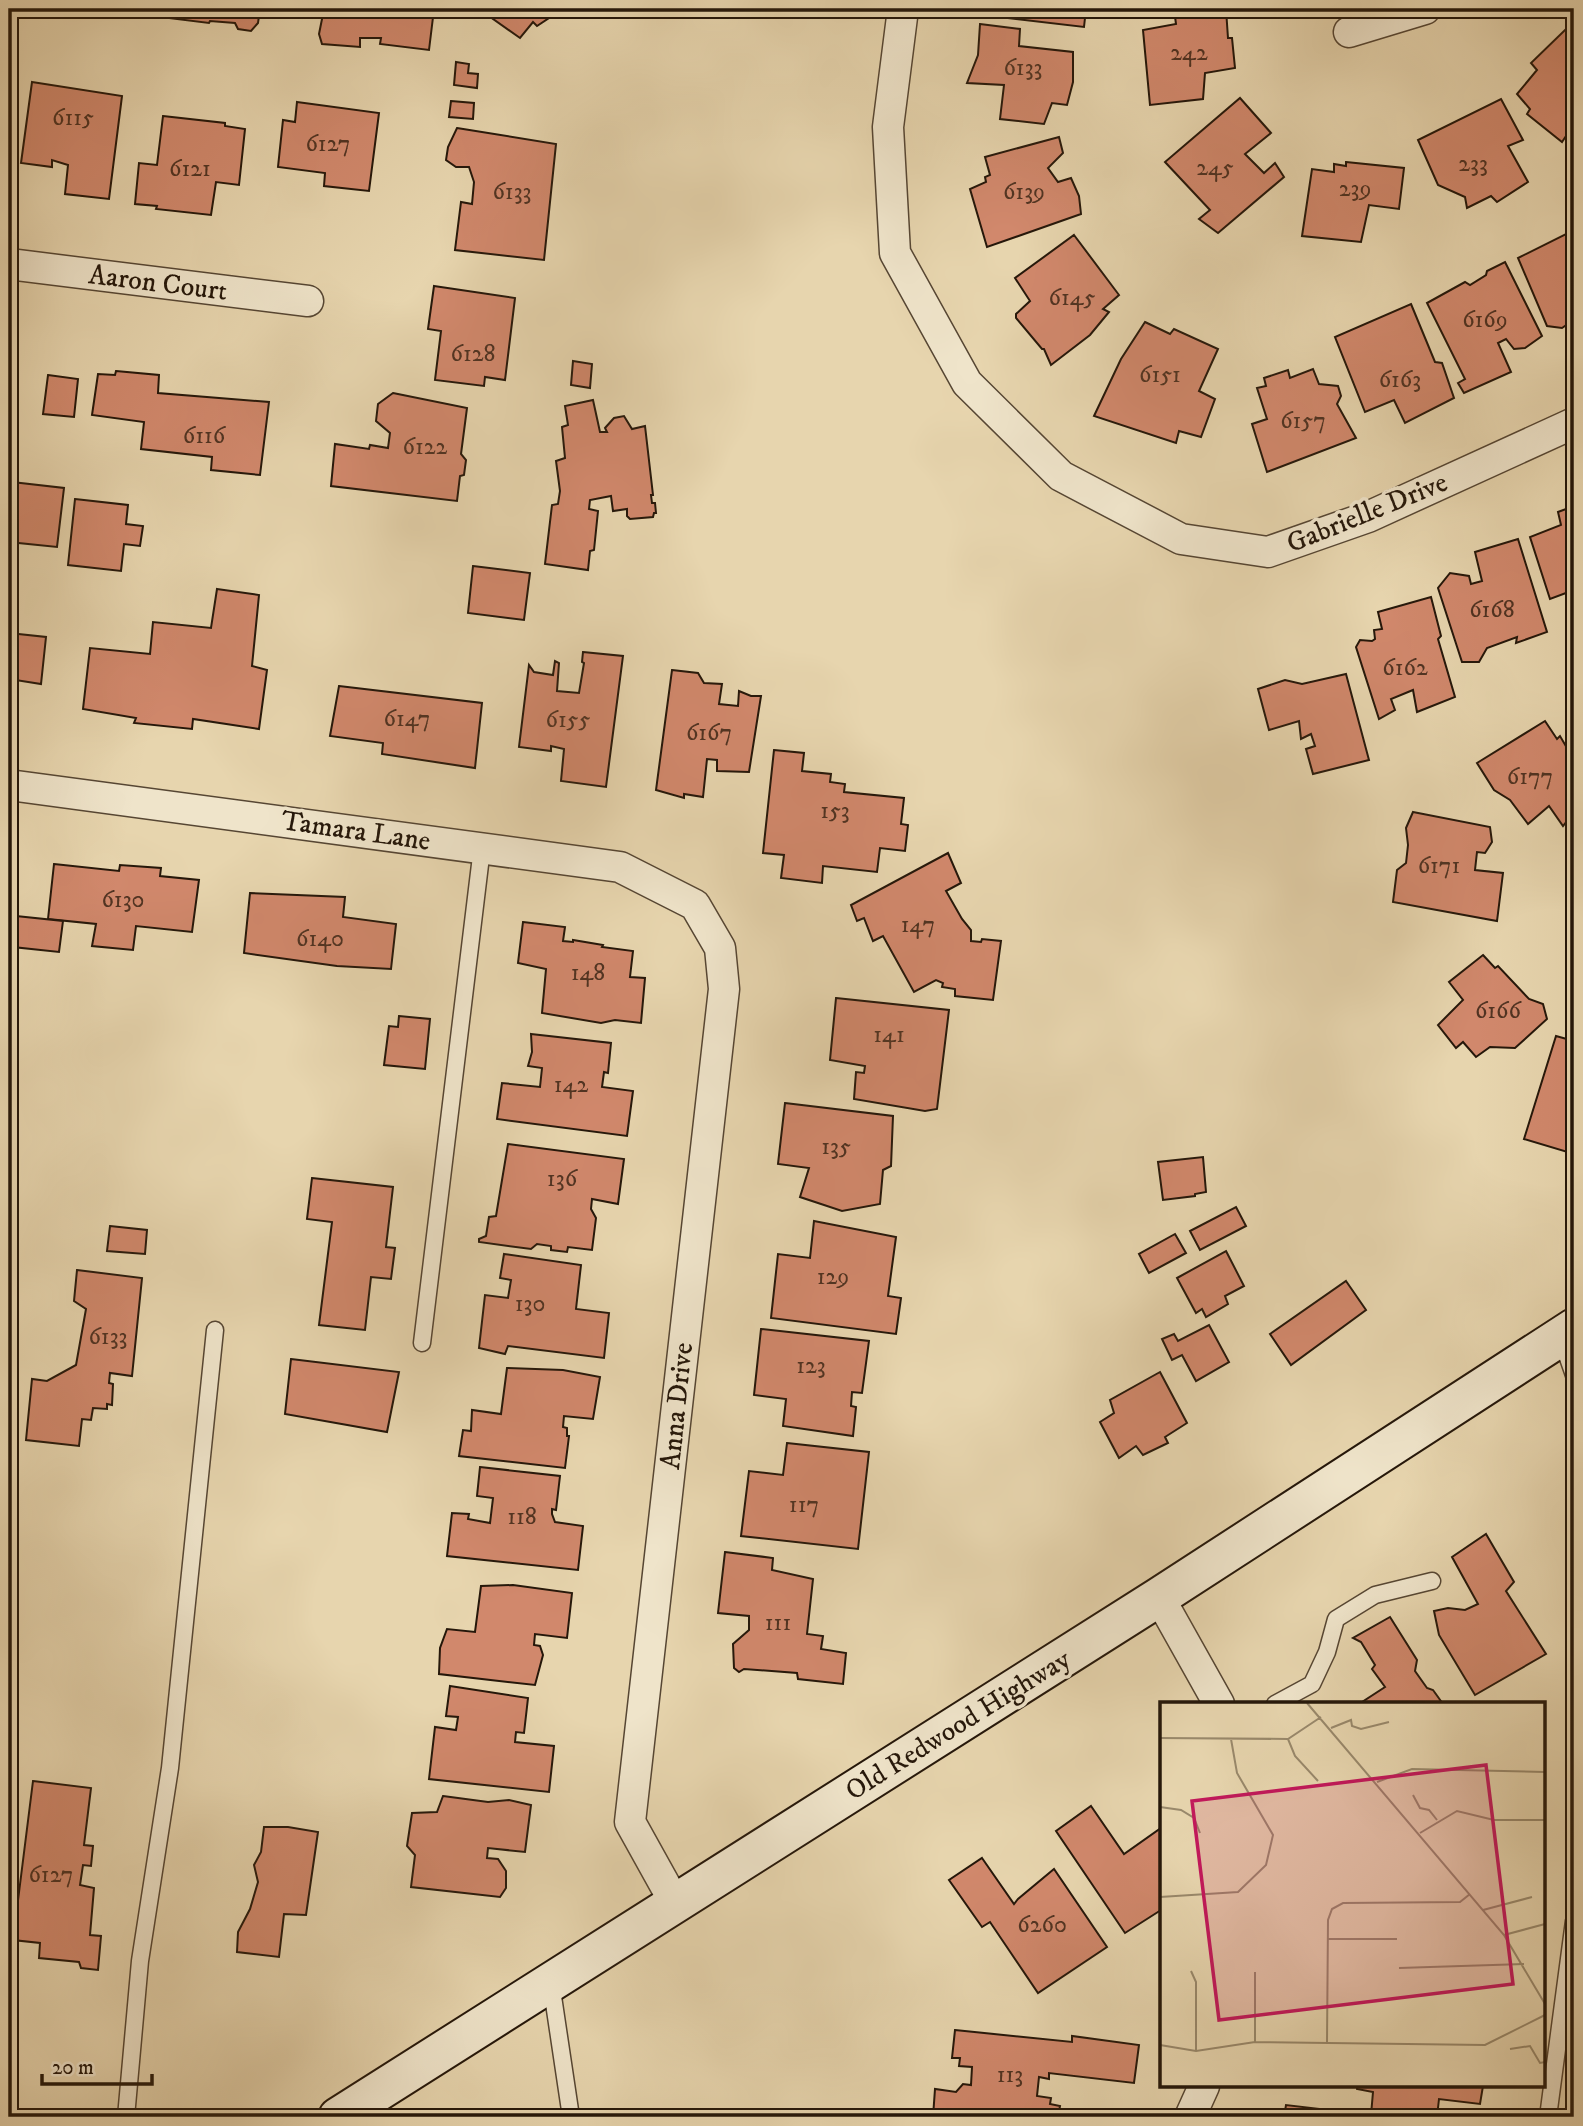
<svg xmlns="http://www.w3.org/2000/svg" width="1583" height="2126" font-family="'IM FELL DW Pica',serif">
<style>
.building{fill:#d1886c;stroke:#25170a;stroke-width:2}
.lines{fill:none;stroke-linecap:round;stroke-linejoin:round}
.service-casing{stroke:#564633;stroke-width:19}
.minor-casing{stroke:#564633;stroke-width:33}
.secondary-casing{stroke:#25170a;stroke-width:42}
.service{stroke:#efe4ca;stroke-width:16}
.minor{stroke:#efe4ca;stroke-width:30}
.secondary{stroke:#efe4ca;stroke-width:38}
.labels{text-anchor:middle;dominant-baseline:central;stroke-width:7;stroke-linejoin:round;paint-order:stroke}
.number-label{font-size:24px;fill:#503322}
.street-label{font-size:28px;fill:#25170a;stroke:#efe4ca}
.inset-road{fill:none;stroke:#99896c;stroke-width:2}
.view{fill:#c2185b;fill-opacity:0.15;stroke:#c2185b;stroke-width:3.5}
.inset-edge{fill:none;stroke:#25170a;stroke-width:3.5}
</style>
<rect width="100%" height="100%" fill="#e7d5ae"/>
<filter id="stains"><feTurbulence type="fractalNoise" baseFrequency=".00286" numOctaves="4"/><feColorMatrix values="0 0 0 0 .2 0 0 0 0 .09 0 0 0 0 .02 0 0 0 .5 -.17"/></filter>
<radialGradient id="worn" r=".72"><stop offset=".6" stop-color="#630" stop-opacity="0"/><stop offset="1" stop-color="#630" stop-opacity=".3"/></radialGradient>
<g class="building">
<path d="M92,9H143L142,18L92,12Z"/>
<path d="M161,9H260L258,23L251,31L238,29L235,23L210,21L209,23L160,17Z"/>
<path d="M324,9H434L429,50L380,44L381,38H360V47L322,44L319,34Z"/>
<path d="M479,9H550L552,16L537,26L533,22L520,38Z"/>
<path d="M983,9H1086L1084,27L982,15Z"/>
<path d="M1174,9H1211L1210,11L1226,9L1228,38H1232L1235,68L1205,73L1203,99L1150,105L1143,30L1176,24Z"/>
<path d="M980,24L1020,29L1019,46L1073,52V82L1067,105L1052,103L1044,124L1000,119L1004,85L967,83L978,55Z"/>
<path d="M1565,30L1574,37V137L1573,140L1566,136L1562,142L1527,114L1530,109L1517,94L1537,70L1531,63Z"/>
<path d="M456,62L469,64L468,73L478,74L477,88L454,85Z"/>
<path d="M32,82L122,96L109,199L65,194L68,165L52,160V167L21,163Z"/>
<path d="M1240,98L1271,133L1245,154L1264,173L1275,163L1284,177L1218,233L1199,219L1210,210L1165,162Z"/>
<path d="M1501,99L1523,140L1508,146L1528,182L1497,202L1491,196L1467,208L1465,197L1438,185L1418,140Z"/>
<path d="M451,101L474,103L473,119L449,117Z"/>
<path d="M297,102L379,113L369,191L324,186L325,173L278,167L283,120L295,122Z"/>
<path d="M163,116L225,123V126L245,129L239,185L216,182L211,215L156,209L157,206L135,204L139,163L157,165Z"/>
<path d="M457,128L556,144L544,260L455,250L461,202L472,204L474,182L469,167H456L446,160L448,147Z"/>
<path d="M1059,137L1063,153L1048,168L1058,182L1071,178L1079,196L1081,214L987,247L970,189L986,182L985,177L990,175L985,157Z"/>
<path d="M1346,162L1404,168L1399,209L1369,205L1361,242L1302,236L1312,169L1334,172V164L1346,166Z"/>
<path d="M1574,230V323L1572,321L1562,328L1547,326L1518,258Z"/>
<path d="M1074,235L1119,295L1103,309L1109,312L1090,335L1051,365L1044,349H1042L1016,318V314L1030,301L1015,278Z"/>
<path d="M1505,262L1542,336L1525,348L1514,349L1506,339L1498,343L1511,372L1464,393L1458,383L1465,379L1427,303L1465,282L1470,285L1486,275L1487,271Z"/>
<path d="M434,286L515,298L505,380L485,377L484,386L435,380L441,331L428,329Z"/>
<path d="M1411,304L1435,362L1442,363L1454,398L1405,423L1394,400L1365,412L1335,337Z"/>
<path d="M1145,322L1170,334L1174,329L1218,349L1199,391L1215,399L1201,437L1179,431L1176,443L1094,416L1121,359Z"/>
<path d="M573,361L592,364L590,388L571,385Z"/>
<path d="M1313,369L1319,384L1338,386L1341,396L1337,404L1356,438L1267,472L1252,424L1267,419L1257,388L1266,386L1264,378L1288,370L1290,378Z"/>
<path d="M116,371L159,375L158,393L269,402L260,475L211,470L212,457L141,449L144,422L92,415L98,374L115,375Z"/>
<path d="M48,375L78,379L74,417L43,414Z"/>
<path d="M393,393L467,408L461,454L466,460L464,475L460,476L457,501L331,486L335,444L369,449L370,445L388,448L390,433L376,421L378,404Z"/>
<path d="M593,400L600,432H607L605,428L614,418L624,416L632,429L645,426L653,495H651L652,503H655L656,513H654L653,517L630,519L627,516V509L613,511L611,496L590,500L589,509L598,511L594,550L590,551L588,570L545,564L552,505L558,504L560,491L556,461L565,458L562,427L568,425L565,406Z"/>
<path d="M12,482L64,488L57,547L9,542V505Z"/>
<path d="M75,499L128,505L126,524L143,526L140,546L124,544L121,571L68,565Z"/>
<path d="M1574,506V590L1550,599L1530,537L1561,525L1558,512Z"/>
<path d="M1518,539L1547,632L1516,643L1517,637L1487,648L1479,662H1462L1438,588L1450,573L1469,576L1471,584L1482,581L1475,552Z"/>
<path d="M473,566L530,573L524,620L468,613Z"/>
<path d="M217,589L259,595L252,666L267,670L259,729L193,719L192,729L134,723L136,718L83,709L90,648L150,654L153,622L211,628Z"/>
<path d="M1431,597L1441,636L1438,639L1455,697L1417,712L1413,690L1391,699L1395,710L1379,719L1356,647L1360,640L1372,641L1375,639L1374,630L1382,629L1378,612Z"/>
<path d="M9,633L46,637L41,684L9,679Z"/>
<path d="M583,652L623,656L606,787L561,781L564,749L551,746V751L519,747L529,665L534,672L553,675L555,661L559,663L557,691L579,693L584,663L582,662Z"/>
<path d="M672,670L698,673L704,683L722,684L719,704L738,706L739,691L751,696H761L749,772L717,771V760L707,759L703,797L684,794V798L656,790Z"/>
<path d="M1346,674L1369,760L1313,774L1306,749L1315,746L1311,734L1301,739L1299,721L1269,730L1258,689L1285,680L1302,684Z"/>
<path d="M339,686L482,703L475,768L382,754L383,743L330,736Z"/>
<path d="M1545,721L1557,739L1560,736L1574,760V812L1563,826L1549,806L1528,824L1510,800L1494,790L1477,763Z"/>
<path d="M774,750L804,753L802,771L831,774L830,782L845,784L844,792L904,798L901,824L908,825L905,851L880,848L877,872L823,866L822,883L781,878L784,855L763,853Z"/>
<path d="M1413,812L1490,827L1492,842L1485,853L1477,852L1475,870L1503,873L1497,921L1393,902L1397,870L1406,863L1408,845L1406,828Z"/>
<path d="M948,853L961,883L946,891L962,919L971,930V941L981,942L982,939L1001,941L993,1000L955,996V989L942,987L943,983L936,980L914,992L883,936L873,941L864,918L857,921L851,905Z"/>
<path d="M54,864L119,871L120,865L161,868L160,876L199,880L192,932L136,926L133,950L92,946L96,924L48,919Z"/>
<path d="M250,893L345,897L343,917L396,924L391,969L337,966L244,953Z"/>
<path d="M16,916L63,921L59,952L13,947Z"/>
<path d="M523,922L565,927L563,941L573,942V940L603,945L602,947L633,951L630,977L645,978L641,1023L615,1020L601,1023L542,1013L546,969L518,963Z"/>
<path d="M1483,955L1495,968L1498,966L1529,999L1543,1004L1547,1019L1515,1048L1490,1047L1476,1057L1463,1042L1456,1048L1438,1025L1463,1000L1449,982Z"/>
<path d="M836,998L949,1010L937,1109L925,1111L854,1099L856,1072L864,1073L865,1066L830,1060Z"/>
<path d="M399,1016L430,1019L425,1069L384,1065L389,1026L398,1027Z"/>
<path d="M531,1034L611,1043L608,1073L604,1072L602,1087L633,1091L627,1136L497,1119L502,1083L540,1087L542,1068L528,1066L532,1052Z"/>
<path d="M1556,1036L1574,1041V1154L1524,1139Z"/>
<path d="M785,1103L893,1116L891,1166L883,1170L880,1204L842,1211L800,1197L809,1168L778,1164Z"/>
<path d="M508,1144L624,1159L618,1204L592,1199L591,1209L596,1218L592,1250L568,1247L567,1252L551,1250V1246L537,1244L531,1249L479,1242V1239L486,1236L489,1217L496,1216Z"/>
<path d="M1203,1157L1206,1192L1195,1194V1196L1163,1200L1158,1162Z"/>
<path d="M312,1178L393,1187L386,1247L395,1248L391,1279L371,1277L365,1330L319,1325L332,1222L307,1219Z"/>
<path d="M1236,1207L1246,1226L1200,1250L1190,1231Z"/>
<path d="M814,1221L896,1237L888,1296L901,1298L896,1334L771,1318L778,1254L810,1258Z"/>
<path d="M110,1226L147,1230L145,1254L107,1251Z"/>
<path d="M1175,1234L1186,1253L1149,1273L1139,1254Z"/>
<path d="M1226,1251L1244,1286L1225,1296L1228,1304L1206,1317L1202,1309L1196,1313L1177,1278Z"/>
<path d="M504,1254L581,1265L576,1309L609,1313L604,1358L508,1346L505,1354L479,1348L485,1295L508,1298L511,1280L500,1278Z"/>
<path d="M77,1270L142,1278L132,1376L110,1373L109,1383L113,1384L112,1405L107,1404V1409L93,1408L91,1420L82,1419L79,1446L26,1440L32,1379L47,1381L76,1365L86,1309L74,1301Z"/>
<path d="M1346,1281L1366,1310L1291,1365L1270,1334Z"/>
<path d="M1209,1325L1229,1362L1196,1381L1182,1355L1172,1360L1162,1339L1174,1334L1178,1341Z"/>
<path d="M761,1329L869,1341L862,1393L852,1392L851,1406L856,1407L853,1436L783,1426L786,1399L754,1395Z"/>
<path d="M291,1359L399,1372L387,1432L285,1414Z"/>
<path d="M507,1368L563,1370L600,1377L593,1419L564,1416L563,1427L567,1428V1436H569L565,1468L459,1456L463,1430L471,1431L472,1410L501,1414Z"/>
<path d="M1160,1372L1187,1423L1165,1437L1168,1443L1143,1455L1136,1446L1119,1458L1100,1422L1114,1413L1110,1400Z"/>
<path d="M787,1443L869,1452L858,1549L741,1536L749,1471L783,1475Z"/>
<path d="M480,1467L560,1476L556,1510L552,1509V1514L555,1522L583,1526L578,1570L447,1556L452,1513L469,1514L468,1519L490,1523L493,1498L477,1496Z"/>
<path d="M1486,1534L1514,1582L1506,1591L1546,1654L1475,1695L1439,1635L1434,1611L1448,1608L1465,1610L1478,1604L1452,1557Z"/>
<path d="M725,1552L773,1558L772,1570L813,1579L807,1634L823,1636L821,1649L846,1653L843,1684L798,1679L797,1673L744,1669L739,1672L734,1668L733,1644L749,1630V1616L718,1613Z"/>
<path d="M513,1585L572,1593L567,1638L535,1634L534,1645L540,1646L543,1655L535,1685L439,1674L440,1648L447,1629L475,1632L481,1586Z"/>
<path d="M1390,1617L1417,1660L1415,1671L1427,1688L1433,1690L1443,1704H1359L1385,1687L1372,1669L1375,1665L1361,1642L1353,1638Z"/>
<path d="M450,1686L528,1698L524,1733L516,1732L515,1742L554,1746L549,1792L429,1779L435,1727L456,1730L458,1717L446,1716Z"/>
<path d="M33,1781L91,1788L84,1845L93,1846L91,1866L83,1865L80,1885L94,1888L90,1935L101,1936L98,1970L81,1968L79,1962L39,1958L40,1943L13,1940Z"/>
<path d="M443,1796L488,1802L509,1800L531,1805L525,1852L488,1848L487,1858L498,1859L506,1871V1888L500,1897L411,1887L415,1855L407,1846L412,1813L437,1812Z"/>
<path d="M1091,1806L1124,1854L1161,1828V1910L1125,1933L1056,1831Z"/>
<path d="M264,1827H288L318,1832L306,1915L284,1914L279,1957L237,1952L238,1932L250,1909L258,1882L254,1865L261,1852Z"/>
<path d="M982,1858L1014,1904L1018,1899L1054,1869L1107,1947L1038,1993L990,1922L982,1927L949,1880Z"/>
<path d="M955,2030L1072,2042V2036L1139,2045L1134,2083L1049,2073V2079L1039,2077L1037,2096L1051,2098L1050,2104L1060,2106L1058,2117H933L935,2089L956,2092L963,2084L971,2085L972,2067L959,2066L960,2058H952Z"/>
<path d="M1357,2086H1483L1480,2104L1439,2099L1437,2117H1284L1286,2105L1371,2115L1373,2092L1357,2089Z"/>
</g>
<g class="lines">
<g class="service-casing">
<g id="service">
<path d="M1561,1338L1574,1375"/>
<path d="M422,1343L482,848"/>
<path d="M1275,1704L1312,1684L1327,1652L1336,1619L1375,1595L1432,1581"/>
<path d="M551,1983L571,2117"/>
<path d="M126,2117L140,1961L170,1768L215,1330"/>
<path d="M1548,2117L1574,1921"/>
</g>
</g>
<g class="minor-casing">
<g id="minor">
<path d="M903,9L888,127L895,253L967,383L1061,476L1181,539L1268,552L1368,517L1574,423"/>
<path d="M1349,32L1425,9"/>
<path d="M9,264L308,301"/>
<path d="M9,785L620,867L695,905L720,948L724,989L630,1822L675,1903"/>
<path d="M1159,1597L1219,1704"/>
<path d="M1190,2117L1204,2086"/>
</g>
</g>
<g class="secondary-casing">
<path id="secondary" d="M338,2117L1159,1597L1574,1328"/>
</g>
<use href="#service" class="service"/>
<use href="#minor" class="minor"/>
<use href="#secondary" class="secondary"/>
</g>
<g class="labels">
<g class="number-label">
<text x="1189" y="53">242</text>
<text x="1023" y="68">6133</text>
<text x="73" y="118">6115</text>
<text x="328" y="144">6127</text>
<text x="1473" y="164">233</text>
<text x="1215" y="168">245</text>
<text x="190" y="169">6121</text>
<text x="1355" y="189">239</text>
<text x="512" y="192">6133</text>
<text x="1024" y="192">6139</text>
<text x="1072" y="298">6145</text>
<text x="1485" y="320">6169</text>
<text x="473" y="354">6128</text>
<text x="1160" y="375">6151</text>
<text x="1400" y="380">6163</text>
<text x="1303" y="421">6157</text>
<text x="204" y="436">6116</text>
<text x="425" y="447">6122</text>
<text x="1492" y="610">6168</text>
<text x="1405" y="668">6162</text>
<text x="407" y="719">6147</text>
<text x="568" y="720">6155</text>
<text x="709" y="733">6167</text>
<text x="1530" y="777">6177</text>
<text x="835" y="811">153</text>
<text x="1439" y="866">6171</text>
<text x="123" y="900">6130</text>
<text x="918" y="925">147</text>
<text x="320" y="939">6140</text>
<text x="588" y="973">148</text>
<text x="1498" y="1011">6166</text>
<text x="889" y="1035">141</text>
<text x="571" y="1085">142</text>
<text x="836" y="1147">135</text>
<text x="562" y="1179">136</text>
<text x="833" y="1277">129</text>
<text x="530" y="1304">130</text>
<text x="108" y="1337">6133</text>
<text x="811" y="1366">123</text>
<text x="804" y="1505">117</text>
<text x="522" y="1517">118</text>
<text x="778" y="1623">111</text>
<text x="51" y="1875">6127</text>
<text x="1042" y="1925">6260</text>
<text x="1010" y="2075">113</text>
</g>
<g class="street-label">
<text transform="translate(158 283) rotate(7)">Aaron Court</text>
<text transform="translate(1367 513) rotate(-22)">Gabrielle Drive</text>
<text transform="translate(356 831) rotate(8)">Tamara Lane</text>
<text transform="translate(677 1406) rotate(-84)">Anna Drive</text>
<text transform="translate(958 1725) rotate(-32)">Old Redwood Highway</text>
</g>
</g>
<g transform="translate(1160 1702)">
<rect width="385" height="385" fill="#e7d5ae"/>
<path class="inset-road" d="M147,1L344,233L385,302M171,26L191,18L192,24L201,27L229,20M0,36L128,37L161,15M128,37L135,54L158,79M217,80L252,67L385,70M253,93L260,106L269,108L277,118M0,105L21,108L34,116L40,131M260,131L297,109L334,118H385M0,195L78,190L106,163L113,133L77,71L71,37M323,208L372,195M344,233L385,222M168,237H237M239,266L364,262M31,269L36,280V349M95,340V270M167,341L168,218L172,207L183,201L300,200L310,192M0,343L36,349L95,340L325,343L385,313M350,347L370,344L380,361L385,360"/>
<path class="view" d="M326,63L353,282L59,318L32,99Z"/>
<rect width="385" height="385" class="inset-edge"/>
</g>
<rect width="1583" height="2126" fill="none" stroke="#e7d5ae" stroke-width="35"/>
<rect x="10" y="10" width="1562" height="2105" fill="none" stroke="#25170a" stroke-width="3.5"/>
<rect x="18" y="18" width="1548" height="2091" fill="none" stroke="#25170a" stroke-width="2"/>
<path d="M42 2074v10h110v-10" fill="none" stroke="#25170a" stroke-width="3.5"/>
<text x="52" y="2074" font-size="21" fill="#25170a" stroke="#efe4ca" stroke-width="5" paint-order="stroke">20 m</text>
<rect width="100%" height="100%" filter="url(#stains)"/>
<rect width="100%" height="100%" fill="url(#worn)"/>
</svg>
